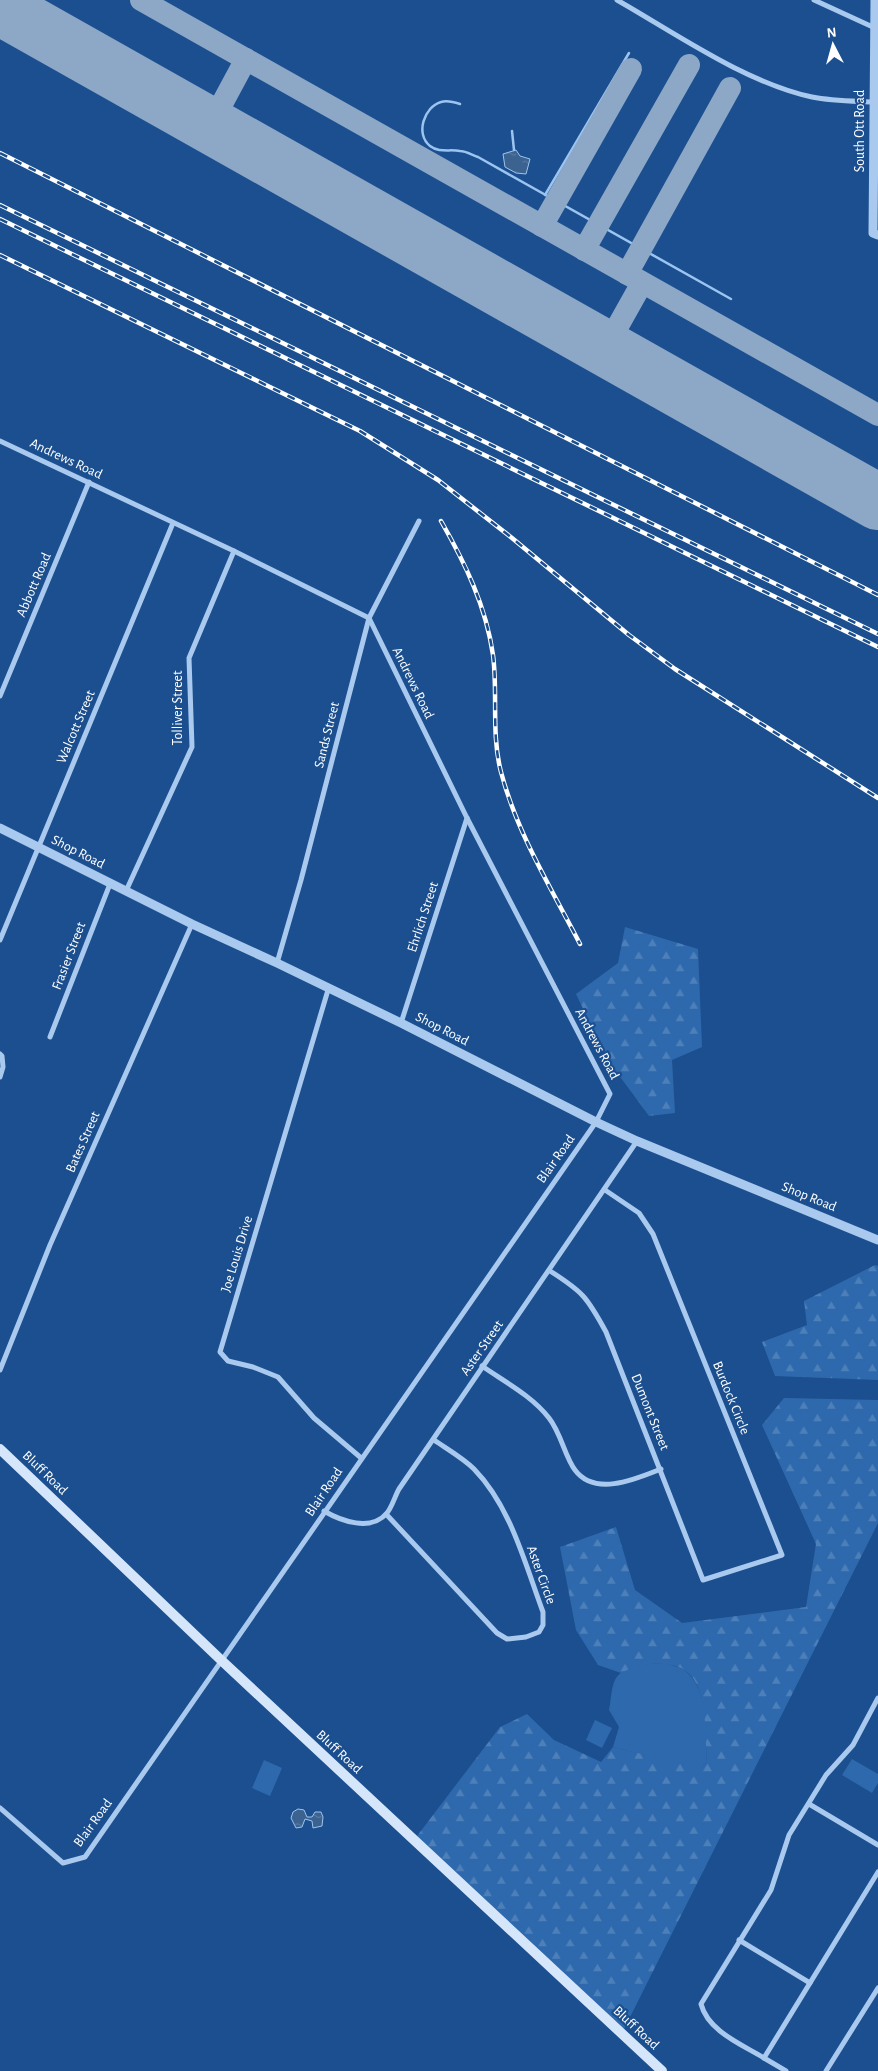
<svg xmlns="http://www.w3.org/2000/svg" width="878" height="2071" font-family="'Alegreya Sans',sans-serif">
<style>
.green{fill:#2e69ad}
.forest{fill:url(#forest-firs)}
.water{fill:url(#water-ripples);stroke:#9cc4f0}
.lines{fill:none;stroke-linecap:round;stroke-linejoin:round}
.stream{stroke:#9cc4f0;stroke-width:2.5}
.taxiway{stroke:#8da7c7;stroke-width:22}
.runway{stroke:#8da7c7;stroke-width:56}
.minor{stroke:#a9c9ee;stroke-width:5}
.tertiary{stroke:#a9c9ee;stroke-width:9}
.secondary{stroke:#d6e6fa;stroke-width:10}
.rail-casing{stroke:#fff;stroke-width:4.5}
.rail{stroke:#1b4f8f;stroke-width:2.5;stroke-dasharray:8;stroke-linecap:butt}
.labels{text-anchor:middle;dominant-baseline:central;stroke-width:4.5;stroke-linejoin:round;paint-order:stroke}
.street-label{font-size:14px;fill:#fff;stroke:#1b4f8f}
</style>
<defs>
<pattern id="forest-firs" width="22" height="20" patternUnits="userSpaceOnUse" patternTransform="scale(1.25)"><rect width="22" height="20" fill="#2e69ad"/><path d="M5 1l3.5 6h-7zM16 11l3.5 6h-7z" fill="#4d80b9"/></pattern>
<pattern id="water-ripples" width="26" height="14" patternUnits="userSpaceOnUse" patternTransform="scale(1.25)"><rect width="26" height="14" fill="#3c6290"/><path d="M2 4q2-2 4 0t4 0M15 11q2-2 4 0t4 0" fill="none" stroke="#597aa1"/></pattern>
</defs>
<rect width="100%" height="100%" fill="#1b4f8f"/>
<g class="green">
<path d="M665,1663C671,1665 679,1667 684,1670C710,1689 705,1733 707,1762L700,1769L613,1747L619,1727L609,1710C611,1701 611,1688 615,1680C624,1663 649,1664 665,1663Z"/>
<path d="M595,1720L612,1728L602,1748L586,1740Z"/>
<path d="M852,1759L878,1774V1783L872,1793L842,1775Z"/>
<path d="M264,1760L282,1768L270,1796L252,1788Z"/>
</g>
<g class="forest">
<path d="M625,927L698,949L702,1047L672,1060L675,1113L649,1116L607,1059L576,994L618,963Z"/>
<path d="M875,1265L878,1266V1380L775,1376L762,1342L807,1325L804,1301Z"/>
<path d="M784,1398L878,1400V1523L622,2033L414,1840L500,1727L527,1714L554,1740L601,1762L613,1747L701,1768L707,1762C705,1737 707,1708 697,1685C684,1656 643,1661 621,1673L598,1665L576,1630L560,1547L616,1527L635,1590L682,1623L806,1607L816,1544L762,1425Z"/>
</g>
<g class="water">
<path d="M516,150L520,156L530,159L526,174L516,173L505,167L503,154Z"/>
<path d="M298,1809L304,1810L307,1817H312L315,1812H321L323,1817L322,1826L313,1828L312,1821L305,1819L302,1827L296,1828L291,1818L293,1812Z"/>
</g>
<g class="lines">
<g class="stream">
<path d="M460,104C454,102 447,100 441,102C424,107 415,134 430,146C439,153 450,149 460,151C466,151 472,155 478,157L731,299"/>
<path d="M512,131L514,150"/>
<path d="M545,195L629,53"/>
</g>
<g class="taxiway">
<path d="M141,0L878,415"/>
<path d="M210,126L246,59"/>
<path d="M542,226L631,69"/>
<path d="M584,250L689,65"/>
<path d="M627,274L730,88"/>
<path d="M605,349L642,283"/>
</g>
<path class="runway" d="M0,7L878,502"/>
<g class="minor">
<path d="M617,0C675,33 746,83 812,97C832,101 853,101 873,102"/>
<path d="M814,0L875,28"/>
<path d="M0,441L234,551L369,618L467,818L610,1094L596,1122L85,1857L63,1863L0,1808"/>
<path d="M0,696L89,482"/>
<path d="M126,891L192,747L189,658L234,551"/>
<path d="M0,940L173,523"/>
<path d="M277,963L301,880L369,618L419,521"/>
<path d="M328,990L220,1352L228,1361L253,1367L278,1377L314,1418L360,1457"/>
<path d="M401,1023L467,818"/>
<path d="M50,1037L110,884"/>
<path d="M0,1054L2,1056L3,1067L0,1077"/>
<path d="M550,1271C583,1292 587,1297 606,1332L703,1580L782,1555L653,1234L639,1213L605,1190"/>
<path d="M482,1366C505,1382 532,1396 549,1418C561,1433 565,1457 575,1470C595,1497 636,1479 661,1469"/>
<path d="M0,1370L50,1245L192,924"/>
<path d="M324,1511C341,1521 371,1532 387,1513C392,1507 395,1496 399,1489L637,1141"/>
<path d="M386,1514L497,1633L507,1639L526,1637L539,1632L543,1625V1612C525,1564 511,1507 474,1469C463,1458 447,1449 434,1440"/>
<path d="M809,1804L878,1845"/>
<path d="M739,1940L810,1983"/>
<path d="M764,2058C741,2044 708,2031 701,2004L771,1890L789,1835L826,1775L853,1745L878,1698"/>
<path d="M786,2071L764,2058L878,1872"/>
<path d="M826,2071L878,1988"/>
</g>
<g class="tertiary">
<path d="M875,0L873,233L878,235"/>
<path d="M0,828L192,924L277,963L401,1023L596,1122L637,1141L878,1240"/>
</g>
<path class="secondary" d="M0,1449L221,1660L662,2071"/>
<g class="rail-casing">
<g id="rail">
<path d="M0,153L878,595"/>
<path d="M0,205L878,634"/>
<path d="M0,219L878,647"/>
<path d="M0,255L360,431L438,480L512,538L629,635L675,669L878,798"/>
<path d="M441,521C465,563 486,606 493,655C498,693 491,734 501,772C517,833 551,888 580,944"/>
</g>
</g>
<use href="#rail" class="rail"/>
</g>
<g class="labels">
<g class="street-label">
<text transform="translate(860 131) rotate(-90)">South Ott Road</text>
<text transform="translate(66 459) rotate(25)">Andrews Road</text>
<text transform="translate(34 585) rotate(-67)">Abbott Road</text>
<text transform="translate(413 683) rotate(64)">Andrews Road</text>
<text transform="translate(178 708) rotate(-90)">Tolliver Street</text>
<text transform="translate(76 727) rotate(-67)">Walcott Street</text>
<text transform="translate(327 735) rotate(-76)">Sands Street</text>
<text transform="translate(78 852) rotate(27)">Shop Road</text>
<text transform="translate(423 917) rotate(-72)">Ehrlich Street</text>
<text transform="translate(69 956) rotate(-69)">Frasier Street</text>
<text transform="translate(442 1029) rotate(27)">Shop Road</text>
<text transform="translate(597 1044) rotate(62)">Andrews Road</text>
<text transform="translate(83 1142) rotate(-66)">Bates Street</text>
<text transform="translate(556 1159) rotate(-55)">Blair Road</text>
<text transform="translate(809 1197) rotate(22)">Shop Road</text>
<text transform="translate(237 1254) rotate(-73)">Joe Louis Drive</text>
<text transform="translate(482 1348) rotate(-55)">Aster Street</text>
<text transform="translate(731 1398) rotate(68)">Burdock Circle</text>
<text transform="translate(650 1412) rotate(68)">Dumont Street</text>
<text transform="translate(45 1473) rotate(44)">Bluff Road</text>
<text transform="translate(324 1492) rotate(-56)">Blair Road</text>
<text transform="translate(541 1575) rotate(70)">Aster Circle</text>
<text transform="translate(339 1752) rotate(43)">Bluff Road</text>
<text transform="translate(93 1823) rotate(-54)">Blair Road</text>
<text transform="translate(636 2028) rotate(43)">Bluff Road</text>
</g>
</g>
<g transform="translate(833 45) rotate(354)" stroke="#1b4f8f" stroke-width="4" paint-order="stroke">
<path d="M0-4L9 19L0 12L-9 19Z" fill="#ffffff"/>
<text y="-8" font-size="14" font-weight="bold" text-anchor="middle" fill="#ffffff">N</text>
</g>
</svg>
